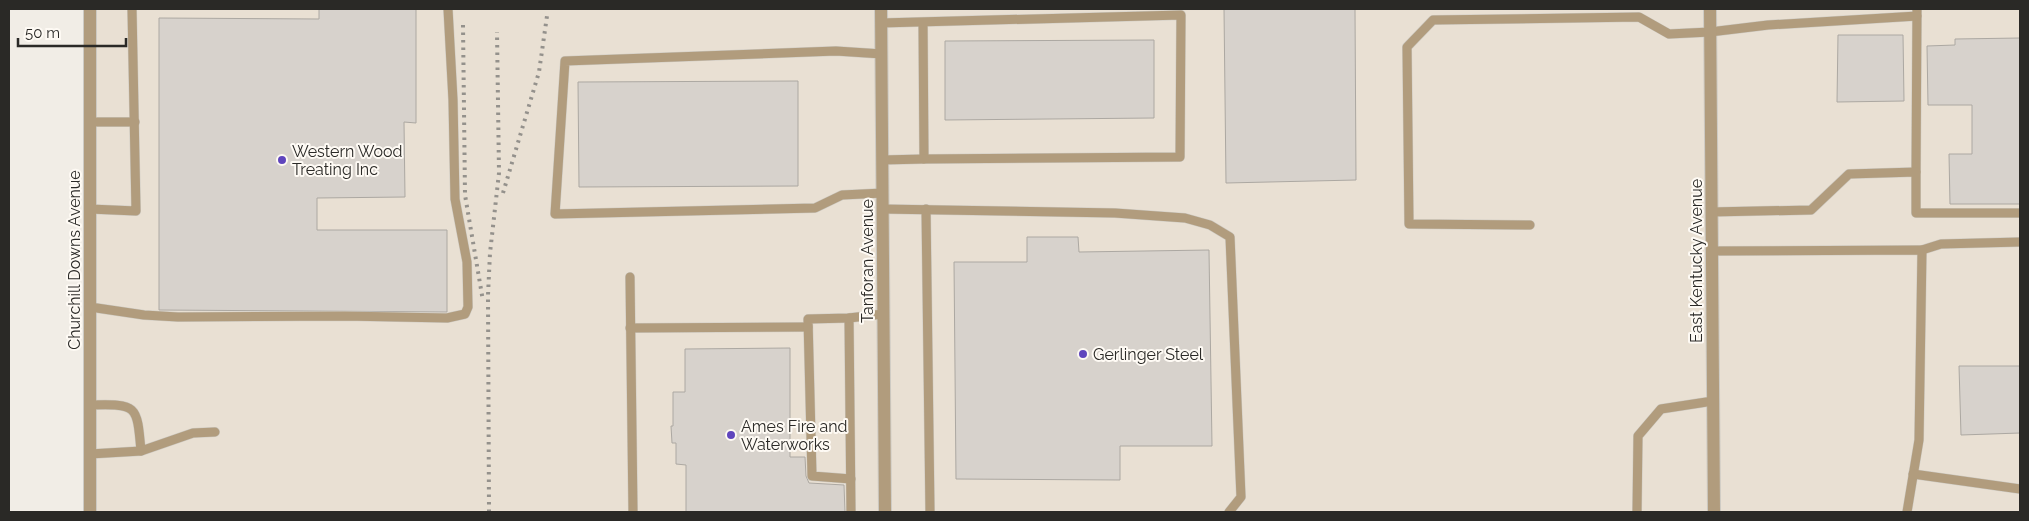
<svg xmlns="http://www.w3.org/2000/svg" width="2029" height="521" font-family="Raleway,sans-serif">
<style>
.built{fill:#e9e0d3}
.building{fill:#d7d2cc;stroke:#aca8a2}
.lines{fill:none;stroke-linecap:round;stroke-linejoin:round}
.service-casing{stroke:#cdcac3;stroke-width:10}
.minor-casing{stroke:#cdcac3;stroke-width:14}
.tertiary-casing{stroke:#cdcac3;stroke-width:14}
.service{stroke:#b19c7d;stroke-width:9}
.minor{stroke:#b19c7d;stroke-width:12}
.tertiary{stroke:#b19c7d;stroke-width:12}
.rail{stroke:#94918c;stroke-width:4;stroke-dasharray:2.5 5;stroke-linecap:butt}
.poi-dot{fill:#5f45bd;stroke:#fefaf4;stroke-width:2}
.labels{text-anchor:middle;dominant-baseline:central;stroke-width:4;stroke-linejoin:round;paint-order:stroke}
.poi-label{font-size:16px;fill:#2a2926;stroke:#fefaf4;text-anchor:start}
.street-label{font-size:16px;fill:#2a2926;stroke:#fefaf4}
</style>
<rect width="100%" height="100%" fill="#f1ede6"/>
<path class="built" d="M84,9H2020V512H85Z"/>
<g class="building">
<path d="M319,9H416V123L404,122L405,197L317,198V230H447V312L159,310V18L319,19Z"/>
<path d="M1224,9H1355L1356,180L1226,183Z"/>
<path d="M1838,35H1903L1904,101L1837,102Z"/>
<path d="M2020,38V204H1950L1949,154H1972V105H1928L1927,46L1955,45V39Z"/>
<path d="M1154,40V118L945,120V41Z"/>
<path d="M798,81V186L579,187L578,82Z"/>
<path d="M1027,237H1078L1079,252L1209,250L1212,446H1120V480L956,479L954,262H1027Z"/>
<path d="M790,348V457H805L806,476L809,483L844,485L845,512H686V465L676,464V443H672L671,426H673V392H685V349Z"/>
<path d="M1959,366H2020V433L1961,435Z"/>
</g>
<g class="lines">
<g class="service-casing">
<g id="service">
<path d="M881,23L1181,15L1180,157L924,159L923,22"/>
<path d="M882,54L836,51L565,61L555,214L815,208L842,195L883,193"/>
<path d="M90,122H135"/>
<path d="M882,160L924,159"/>
<path d="M1916,172L1917,9"/>
<path d="M90,209L136,211L132,9"/>
<path d="M882,209L1115,213L1185,218L1210,225L1230,237L1241,497L1229,512"/>
<path d="M926,209L930,512"/>
<path d="M1711,212L1811,210L1849,174L1916,172V213H2020"/>
<path d="M1530,225L1409,224L1407,47L1433,20L1639,17L1669,34L1710,32L1768,25L1917,16"/>
<path d="M1922,250L1941,244L2020,242"/>
<path d="M1712,251L1922,250L1919,440L1907,512"/>
<path d="M630,277L633,512"/>
<path d="M90,307L144,315L178,317L345,316L447,318L465,314L468,307L467,262L455,199L453,100L448,9"/>
<path d="M849,318L851,512"/>
<path d="M630,328L808,327"/>
<path d="M90,405C137,404 137,404 141,451"/>
<path d="M90,454L141,451L193,433L215,432"/>
<path d="M1913,474L2020,489"/>
<path d="M851,479L812,476L808,319L849,318L883,314"/>
<path d="M1637,512L1638,436L1661,409L1713,401"/>
</g>
</g>
<g class="minor-casing">
<g id="minor">
<path d="M881,9L885,512"/>
<path d="M90,512V9"/>
</g>
</g>
<g class="tertiary-casing">
<path id="tertiary" d="M1710,9L1714,512"/>
</g>
<use href="#service" class="service"/>
<use href="#minor" class="minor"/>
<use href="#tertiary" class="tertiary"/>
<g class="rail">
<path d="M463,25L465,195L483,301"/>
<path d="M503,193L539,72L547,16"/>
<path d="M489,512L488,295L490,253L499,173L497,32"/>
</g>
</g>
<g class="poi-dot">
<circle cx="282" cy="160" r="5"/>
<circle cx="1083" cy="354" r="5"/>
<circle cx="731" cy="435" r="5"/>
</g>
<g class="labels">
<g class="poi-label">
<text x="292" y="151">Western Wood<tspan x="292" dy="18">Treating Inc</tspan></text>
<text x="1093" y="354">Gerlinger Steel</text>
<text x="741" y="426">Ames Fire and<tspan x="741" dy="18">Waterworks</tspan></text>
</g>
<g class="street-label">
<text transform="translate(74 260) rotate(-90)">Churchill Downs Avenue</text>
<text transform="translate(867 261) rotate(-90)">Tanforan Avenue</text>
<text transform="translate(1696 261) rotate(-90)">East Kentucky Avenue</text>
</g>
</g>
<rect width="2029" height="521" fill="none" stroke="#2a2926" stroke-width="20"/>
<path d="M18 38v8h108v-8" fill="none" stroke="#2a2926" stroke-width="2.5"/>
<text x="25" y="38" font-size="15" fill="#2a2926" stroke="#fefaf4" stroke-width="4" paint-order="stroke">50 m</text>
</svg>
